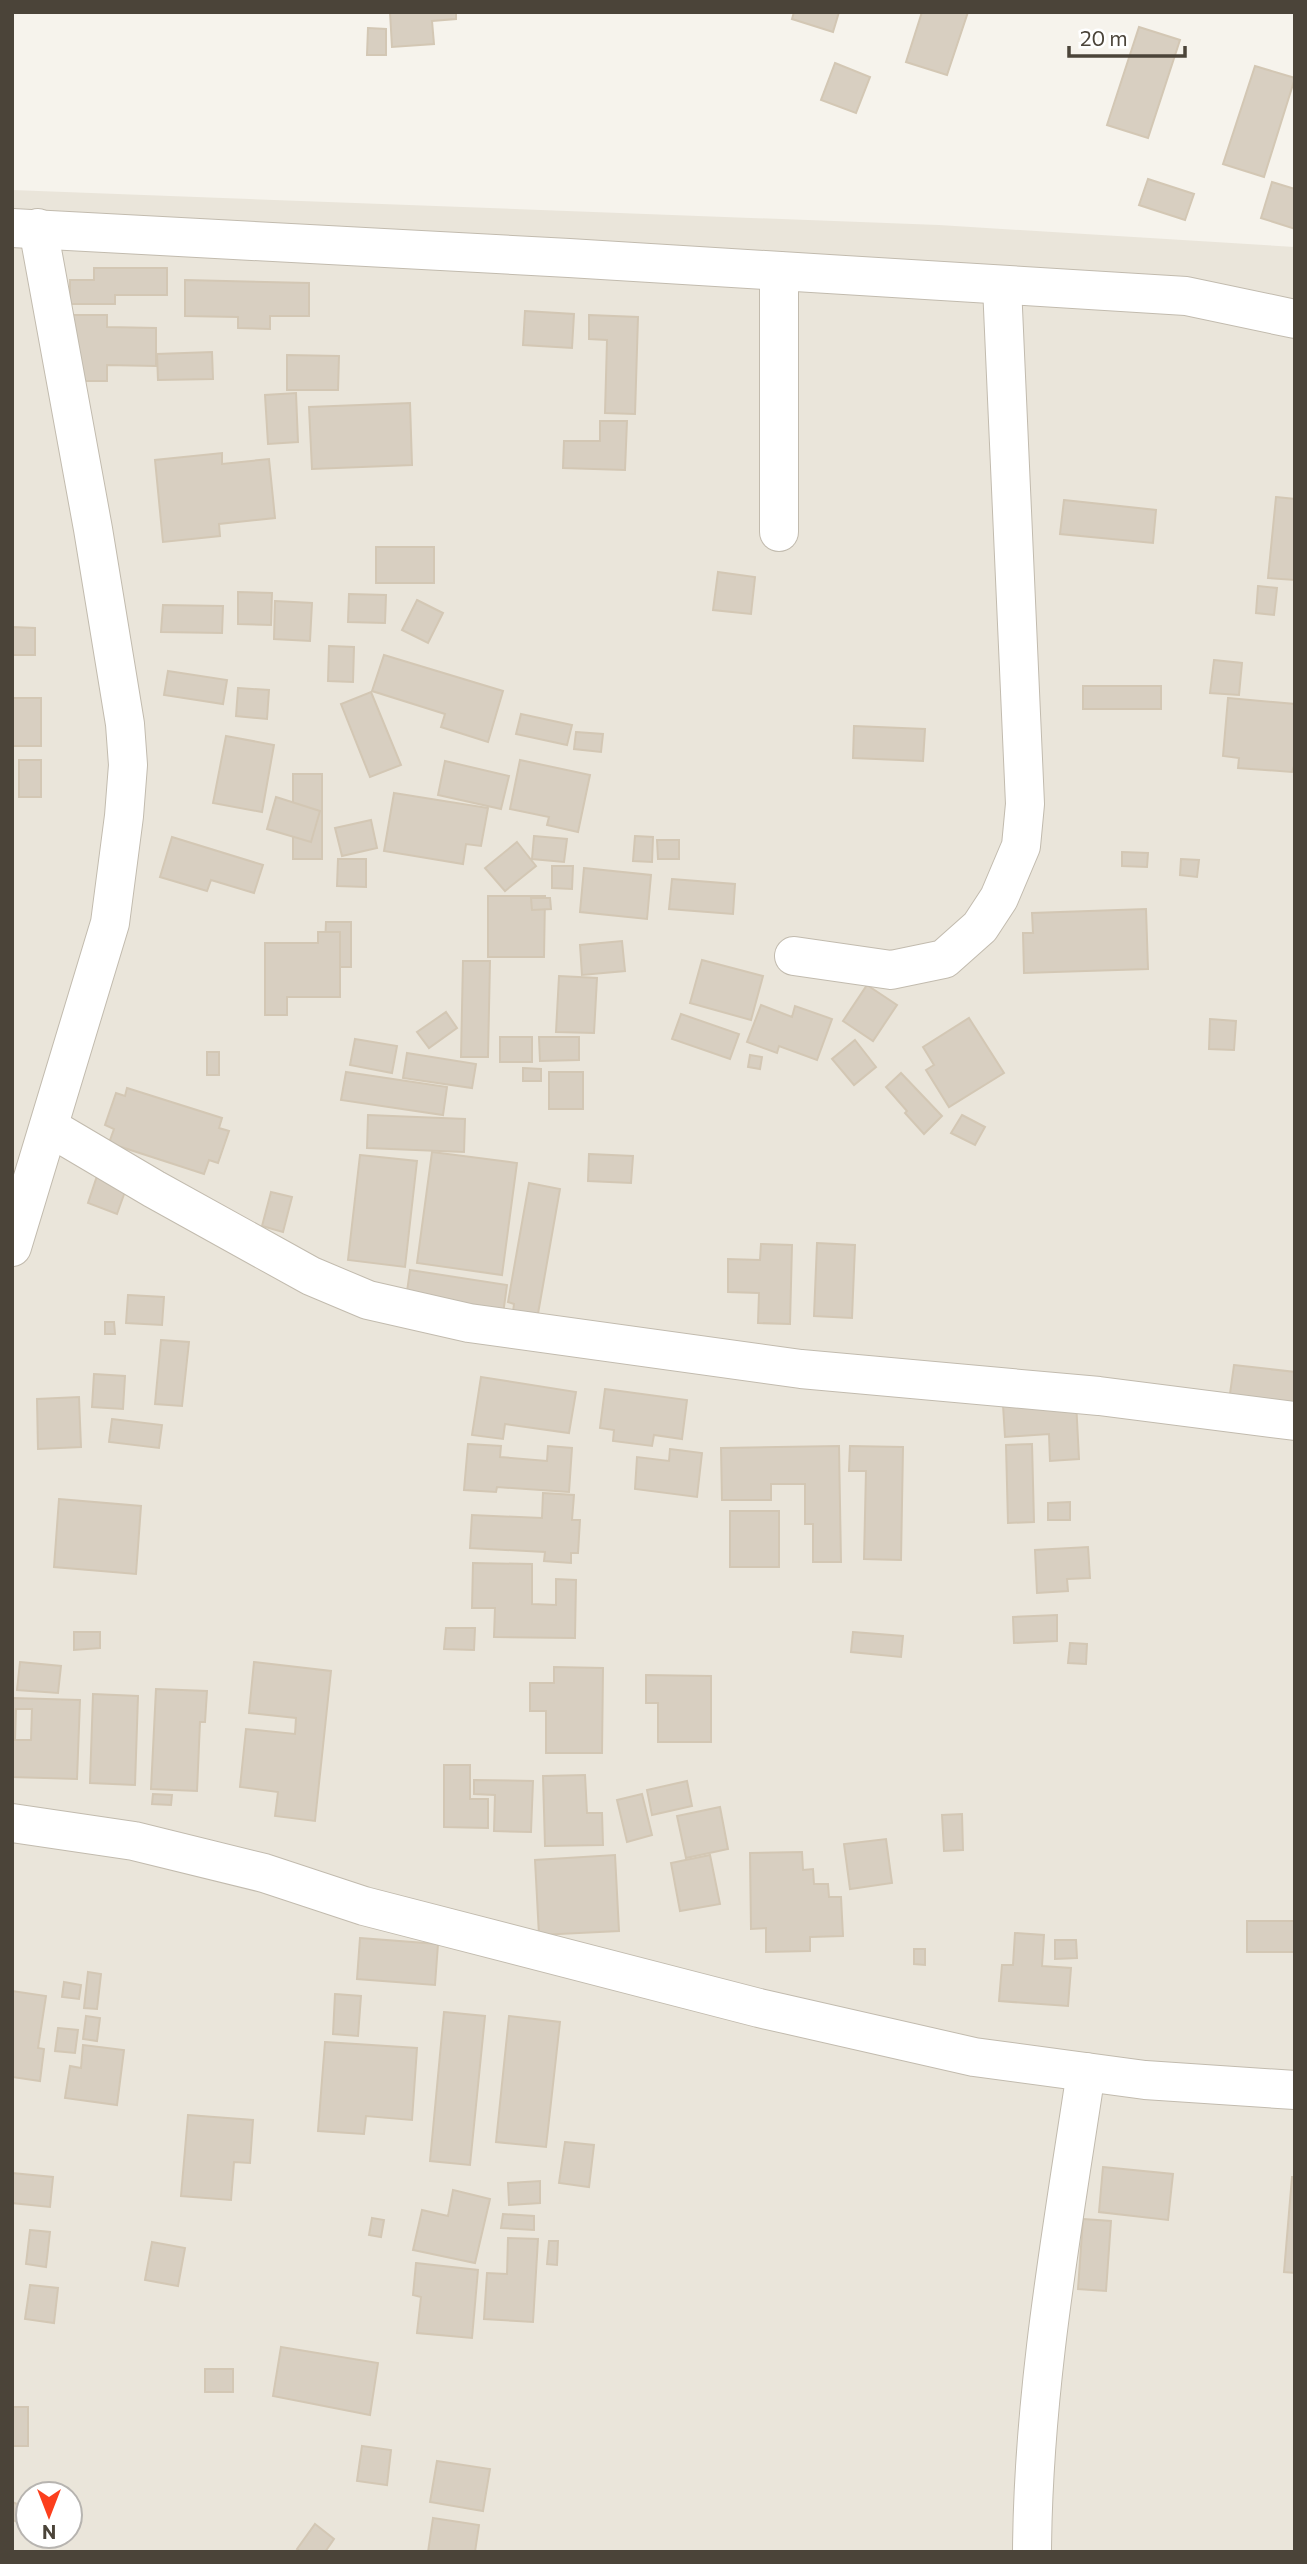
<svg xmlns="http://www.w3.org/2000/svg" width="1307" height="2564" font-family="Commissioner,sans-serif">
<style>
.residential{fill:#eae5da;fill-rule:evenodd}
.building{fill:#d8cfc1;stroke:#d3c7b4;stroke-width:2;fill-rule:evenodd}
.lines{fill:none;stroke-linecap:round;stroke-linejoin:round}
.street-casing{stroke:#c2bbae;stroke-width:40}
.street{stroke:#fff;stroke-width:38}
</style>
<rect width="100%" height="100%" fill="#f6f3ec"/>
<path class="residential" d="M12,190L939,225L1295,247V2552H12ZM28,2494H70V2536H28Z"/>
<g class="building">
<path d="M390,12H456V19L432,21L434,44L392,47Z"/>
<path d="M794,12H839L833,32L792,19Z"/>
<path d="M922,12H968L947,75L906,62Z"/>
<path d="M1139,27L1180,40L1148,138L1107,125Z"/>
<path d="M368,28L386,29V55H367Z"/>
<path d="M835,63L870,77L856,113L821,100Z"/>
<path d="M1255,66L1295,78L1264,177L1223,164Z"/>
<path d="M1148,179L1194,194L1185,220L1139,205Z"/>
<path d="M1272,182L1295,189V229L1261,218Z"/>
<path d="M94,268H167V295H115V304H70V280H94Z"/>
<path d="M185,280L309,283V316H270V329L238,328V317L185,316Z"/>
<path d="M525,311L574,314L572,348L523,345Z"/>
<path d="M72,315H107V327L156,328V366L107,365V381H72Z"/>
<path d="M589,315L638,317L635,414L605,413L607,340L589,339Z"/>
<path d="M212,352L213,379L158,380L157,354Z"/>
<path d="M287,355L339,356L338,390H287Z"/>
<path d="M296,393L298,442L268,444L265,395Z"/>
<path d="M410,403L412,465L312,469L309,407Z"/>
<path d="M600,421H627L625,470L563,468L564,441H600Z"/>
<path d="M222,453V464L269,459L275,518L219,524L220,536L163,542L155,460Z"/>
<path d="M1276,497L1295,499V580L1268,578Z"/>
<path d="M1064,500L1156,510L1153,543L1060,534Z"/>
<rect x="376" y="547" width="58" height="36"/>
<path d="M718,572L755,577L751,614L713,610Z"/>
<path d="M1258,586L1277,588L1274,615L1256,613Z"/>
<path d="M238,592L272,593L271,625L238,624Z"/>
<path d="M349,594L386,595L385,623L348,622Z"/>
<path d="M417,600L443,613L428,643L402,630Z"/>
<path d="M275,601L312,603L310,641L274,639Z"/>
<path d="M163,605L223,606L222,633L161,632Z"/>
<path d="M12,627L35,628V655H12Z"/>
<path d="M329,646L354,647L353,682L328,681Z"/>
<path d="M384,655L503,691L488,742L441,727L445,714L372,691Z"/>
<path d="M1214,660L1242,663L1239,695L1210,693Z"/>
<path d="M168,671L227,680L223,704L164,695Z"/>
<rect x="1083" y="686" width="78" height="23"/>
<path d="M238,688L269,690L267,719L236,716Z"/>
<path d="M371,692L401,765L370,777L341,704Z"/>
<path d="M13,698H41V746H12Z"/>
<path d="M1228,698L1295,704V763L1292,772L1238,768L1239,758L1223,756Z"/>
<path d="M521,714L572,725L567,745L516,734Z"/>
<path d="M854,726L925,729L923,761L853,758Z"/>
<path d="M576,732L603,734L601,752L574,749Z"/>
<path d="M226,736L274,745L262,812L213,803Z"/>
<rect x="19" y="760" width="22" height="37"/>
<path d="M520,760L590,775L578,832L547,825L549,817L510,809Z"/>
<path d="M445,761L509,776L501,809L438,795Z"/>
<rect x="293" y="774" width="29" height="85"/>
<path d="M394,793L488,808L481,846L466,844L463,864L384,851Z"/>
<path d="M276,797L320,811L311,842L267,829Z"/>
<path d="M371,820L377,848L342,856L335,828Z"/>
<path d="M534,836L567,839L564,862L532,859Z"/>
<path d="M635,836L653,837L652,862L633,861Z"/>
<path d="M172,837L263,865L254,893L211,880L207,891L160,877Z"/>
<path d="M657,840H679V859H658Z"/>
<path d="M517,842L536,866L505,891L485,868Z"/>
<path d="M1122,852L1148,853L1147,867L1122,866Z"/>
<path d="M338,859H366V887L337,886Z"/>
<path d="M1181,859L1199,860L1197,877L1180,875Z"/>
<path d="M552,866H573L572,889L552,888Z"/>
<path d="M584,868L651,875L647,919L580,912Z"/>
<path d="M672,879L735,884L733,914L669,909Z"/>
<path d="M488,896H545L544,957H488Z"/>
<path d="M531,898H550L551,909L532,910Z"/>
<path d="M1146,909L1148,969L1024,973L1023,933H1033L1032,913Z"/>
<path d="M326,922H351V967H324Z"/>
<path d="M318,932H340V997H287V1015H265V943H318Z"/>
<path d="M622,941L625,971L582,975L580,945Z"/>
<path d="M702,960L763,976L751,1020L690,1003Z"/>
<path d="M463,961H490L488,1057H461Z"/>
<path d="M559,976L597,978L594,1033L556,1032Z"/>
<path d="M867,985L897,1005L873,1041L843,1021Z"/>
<path d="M761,1005L792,1017L795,1006L832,1019L817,1060L779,1046L777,1053L747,1042Z"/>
<path d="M446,1012L457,1028L429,1048L417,1032Z"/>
<path d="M681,1014L739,1034L730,1059L672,1039Z"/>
<path d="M969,1018L1004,1073L949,1107L926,1070L934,1065L923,1047Z"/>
<path d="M1210,1019L1236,1021L1234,1050L1209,1049Z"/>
<rect x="500" y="1037" width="32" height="25"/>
<path d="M539,1037H579V1060L540,1061Z"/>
<path d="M355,1039L397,1046L392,1073L350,1065Z"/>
<path d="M855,1040L876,1067L854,1085L832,1059Z"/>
<rect x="207" y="1052" width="12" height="23"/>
<path d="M407,1053L476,1064L472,1088L403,1078Z"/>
<path d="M750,1055L762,1057L760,1069L748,1067Z"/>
<path d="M523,1068L541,1069V1081H523Z"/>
<path d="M346,1072L447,1087L443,1115L341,1100Z"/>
<rect x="549" y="1072" width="34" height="37"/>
<path d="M901,1073L942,1116L924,1134L905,1113L907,1111L886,1087Z"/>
<path d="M127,1088L222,1118L219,1128L229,1131L218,1163L209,1160L204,1174L109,1143L114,1129L105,1125L116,1093L125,1096Z"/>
<path d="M368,1115L465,1119L464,1152L367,1148Z"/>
<path d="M962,1115L985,1127L975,1145L951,1133Z"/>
<path d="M432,1152L517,1163L502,1275L417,1263Z"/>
<path d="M589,1154L633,1156L631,1183L588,1181Z"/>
<path d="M360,1155L417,1161L405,1267L348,1260Z"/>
<path d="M97,1176L127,1186L117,1214L88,1203Z"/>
<path d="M529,1183L560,1189L536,1325L512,1320L514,1304L508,1302Z"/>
<path d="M271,1192L292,1197L283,1232L262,1226Z"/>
<path d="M817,1243L855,1245L852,1318L814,1316Z"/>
<path d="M761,1244L792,1245L790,1324L758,1323L759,1293L728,1292V1259L760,1260Z"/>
<path d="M410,1270L507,1285L503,1314L406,1299Z"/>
<path d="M128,1295L164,1297L162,1325L126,1323Z"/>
<path d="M105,1322H114L115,1334H105Z"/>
<path d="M161,1340L189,1342L182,1406L155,1404Z"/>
<path d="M1234,1365L1295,1372V1410L1229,1401Z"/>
<path d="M94,1374L125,1376L123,1409L92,1407Z"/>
<path d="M481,1377L576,1392L569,1433L505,1424L503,1439L472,1435Z"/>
<path d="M605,1389L687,1400L682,1439L654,1435L652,1446L613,1441L614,1430L600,1428Z"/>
<path d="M79,1397L81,1447L38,1449L37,1399Z"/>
<path d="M1076,1401L1079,1459L1050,1461L1049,1434L1005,1437L1003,1405Z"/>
<path d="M112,1419L162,1425L159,1448L109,1442Z"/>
<path d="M468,1444L501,1446L500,1457L547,1461L548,1446L572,1448L569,1492L497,1487L496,1492L464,1490Z"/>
<path d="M1032,1444L1034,1522L1008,1523L1006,1445Z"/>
<path d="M839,1446L841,1562H813V1524H805V1484H771V1500H722L721,1448Z"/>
<path d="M850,1446L903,1447L901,1560L864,1559L866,1471H849Z"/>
<path d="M670,1449L702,1453L697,1497L635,1489L637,1457L669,1461Z"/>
<path d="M543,1493L574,1495L572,1520H580L578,1553H571V1563L544,1561L545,1552L470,1548L472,1515L542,1518Z"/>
<path d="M59,1499L141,1506L136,1574L54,1567Z"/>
<path d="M1070,1502V1520H1048V1503Z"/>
<rect x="730" y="1511" width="49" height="56"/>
<path d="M1088,1547L1090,1578L1067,1579L1068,1591L1037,1593L1035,1550Z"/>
<path d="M473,1563L532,1564V1604L556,1605V1579L576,1580L575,1638L494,1637L495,1608H472Z"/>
<path d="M1057,1615V1641L1014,1643L1013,1617Z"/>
<path d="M446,1628H475L474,1650L444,1649Z"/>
<path d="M74,1632H100V1648L74,1650Z"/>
<path d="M853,1632L903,1636L901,1657L851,1652Z"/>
<path d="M1070,1643L1087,1644L1086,1664L1068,1663Z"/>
<path d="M20,1662L61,1666L58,1693L17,1690Z"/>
<path d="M254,1662L331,1671L315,1821L275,1816L278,1792L240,1787L246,1729L295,1734L296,1718L249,1713Z"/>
<path d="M554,1667L603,1668L602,1753H546V1711H530V1683H554Z"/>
<path d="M646,1675L711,1676V1742H658V1703H646Z"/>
<path d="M156,1689L207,1691L205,1722H200L197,1791L151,1789Z"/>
<path d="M93,1694L138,1696L135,1785L90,1783Z"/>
<path d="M12,1698L80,1700L77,1779L12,1777ZM16,1709H32L31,1740H15Z"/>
<path d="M444,1765H470V1799H488V1828L444,1827Z"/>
<path d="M585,1775L587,1813H602L603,1845L545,1846L543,1776Z"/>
<path d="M474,1780L533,1781L531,1832L494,1831L495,1795L474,1794Z"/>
<path d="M687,1781L692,1806L652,1815L647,1790Z"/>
<path d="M153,1794L172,1795L171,1805L152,1804Z"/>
<path d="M642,1794L652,1835L627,1842L617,1800Z"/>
<path d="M720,1807L728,1849L686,1858L677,1816Z"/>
<path d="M962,1814L963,1850L944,1851L942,1815Z"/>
<path d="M886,1839L892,1883L850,1889L844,1844Z"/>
<path d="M802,1852L803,1870L813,1869L814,1884H828L829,1897H841L843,1936L810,1937V1951L766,1952V1928L751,1929L750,1853Z"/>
<path d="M615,1855L619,1931L539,1935L535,1860Z"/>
<path d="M710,1855L720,1904L680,1911L671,1863Z"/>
<rect x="1247" y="1921" width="48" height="31"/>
<path d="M1015,1933L1044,1935L1042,1966L1071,1968L1068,2006L999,2001L1002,1965H1013Z"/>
<path d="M360,1938L438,1944L435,1985L357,1979Z"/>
<path d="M1055,1940H1076L1077,1958L1055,1959Z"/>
<path d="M914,1949H925V1965L914,1964Z"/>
<path d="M88,1972L101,1974L97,2009L84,2008Z"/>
<path d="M64,1982L81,1985L79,1999L62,1997Z"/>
<path d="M12,1991L46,1996L38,2048L44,2049L40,2081L12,2077Z"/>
<path d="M335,1994L361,1996L358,2036L333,2034Z"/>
<path d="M444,2012L485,2016L470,2165L430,2161Z"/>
<path d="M86,2016L100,2018L97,2041L83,2039Z"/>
<path d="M509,2016L560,2022L546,2147L496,2142Z"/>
<path d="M58,2028L78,2030L75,2053L55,2051Z"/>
<path d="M325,2042L417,2048L412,2120L366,2116L364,2134L318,2131Z"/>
<path d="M83,2045L124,2050L117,2105L65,2098L70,2066L81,2068Z"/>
<path d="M188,2115L253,2120L250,2163L234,2162L231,2200L181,2196Z"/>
<path d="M565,2142L594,2145L589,2187L559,2183Z"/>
<path d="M1103,2167L1173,2174L1168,2220L1099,2212Z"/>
<path d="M12,2173L53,2177L50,2207L12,2203Z"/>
<path d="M1292,2177H1295V2273L1284,2272Z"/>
<path d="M540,2181V2203L509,2205L508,2183Z"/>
<path d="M453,2190L490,2199L475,2263L413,2250L422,2210L448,2216Z"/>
<path d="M503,2214L534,2216V2230L501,2228Z"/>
<path d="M372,2218L384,2220L381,2237L369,2235Z"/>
<path d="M1083,2219L1111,2221L1106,2291L1078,2289Z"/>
<path d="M30,2230L50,2232L46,2267L26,2264Z"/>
<path d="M508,2238L538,2239L533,2322L484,2319L487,2273L507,2274Z"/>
<path d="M549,2241H558L557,2265L547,2264Z"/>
<path d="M152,2242L185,2248L178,2286L145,2280Z"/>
<path d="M416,2263L478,2270L472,2338L417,2333L421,2297L413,2295Z"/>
<path d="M30,2285L58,2288L54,2323L25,2319Z"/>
<path d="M281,2347L378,2363L370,2415L273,2396Z"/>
<rect x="205" y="2369" width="28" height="23"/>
<rect x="12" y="2407" width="16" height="39"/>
<path d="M362,2446L391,2450L387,2485L357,2481Z"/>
<path d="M437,2461L490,2469L483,2511L430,2502Z"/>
<path d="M12,2502L28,2508L24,2524L12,2520Z"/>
<path d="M433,2518L479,2525L475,2552H428Z"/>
<path d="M315,2524L334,2539L325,2552H301L297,2549Z"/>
</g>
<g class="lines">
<g class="street-casing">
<g id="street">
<path d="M12,228L569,258L1186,296L1295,319"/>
<path d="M779,271V532"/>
<path d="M794,956L891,970L944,959L980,927L999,898L1021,846L1025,804L1002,286"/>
<path d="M49,1127L154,1189L311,1276L368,1300L469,1323L801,1369L1099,1396L1295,1421"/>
<path d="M12,1247L110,923L124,816L128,765L125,724L93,529L38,228"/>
<path d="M12,1823L134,1841L264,1873L364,1906L759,2008L974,2057L1145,2080L1295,2090"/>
<path d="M1032,2552C1033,2391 1062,2231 1086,2072"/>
</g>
</g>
<use href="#street" class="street"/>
</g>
<rect width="1307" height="2564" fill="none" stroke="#4b4439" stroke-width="28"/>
<g transform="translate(49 2515) rotate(180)"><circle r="33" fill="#ffffff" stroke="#b7b4b0" stroke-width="2"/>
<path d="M0-5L12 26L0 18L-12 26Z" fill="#fc3f1d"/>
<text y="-10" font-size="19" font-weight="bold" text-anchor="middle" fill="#4b4439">N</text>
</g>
<path d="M1069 46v10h116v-10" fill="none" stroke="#4b4439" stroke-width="3.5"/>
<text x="1080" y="46" font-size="21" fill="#4b4439" stroke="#ffffff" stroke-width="5" paint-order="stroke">20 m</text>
</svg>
